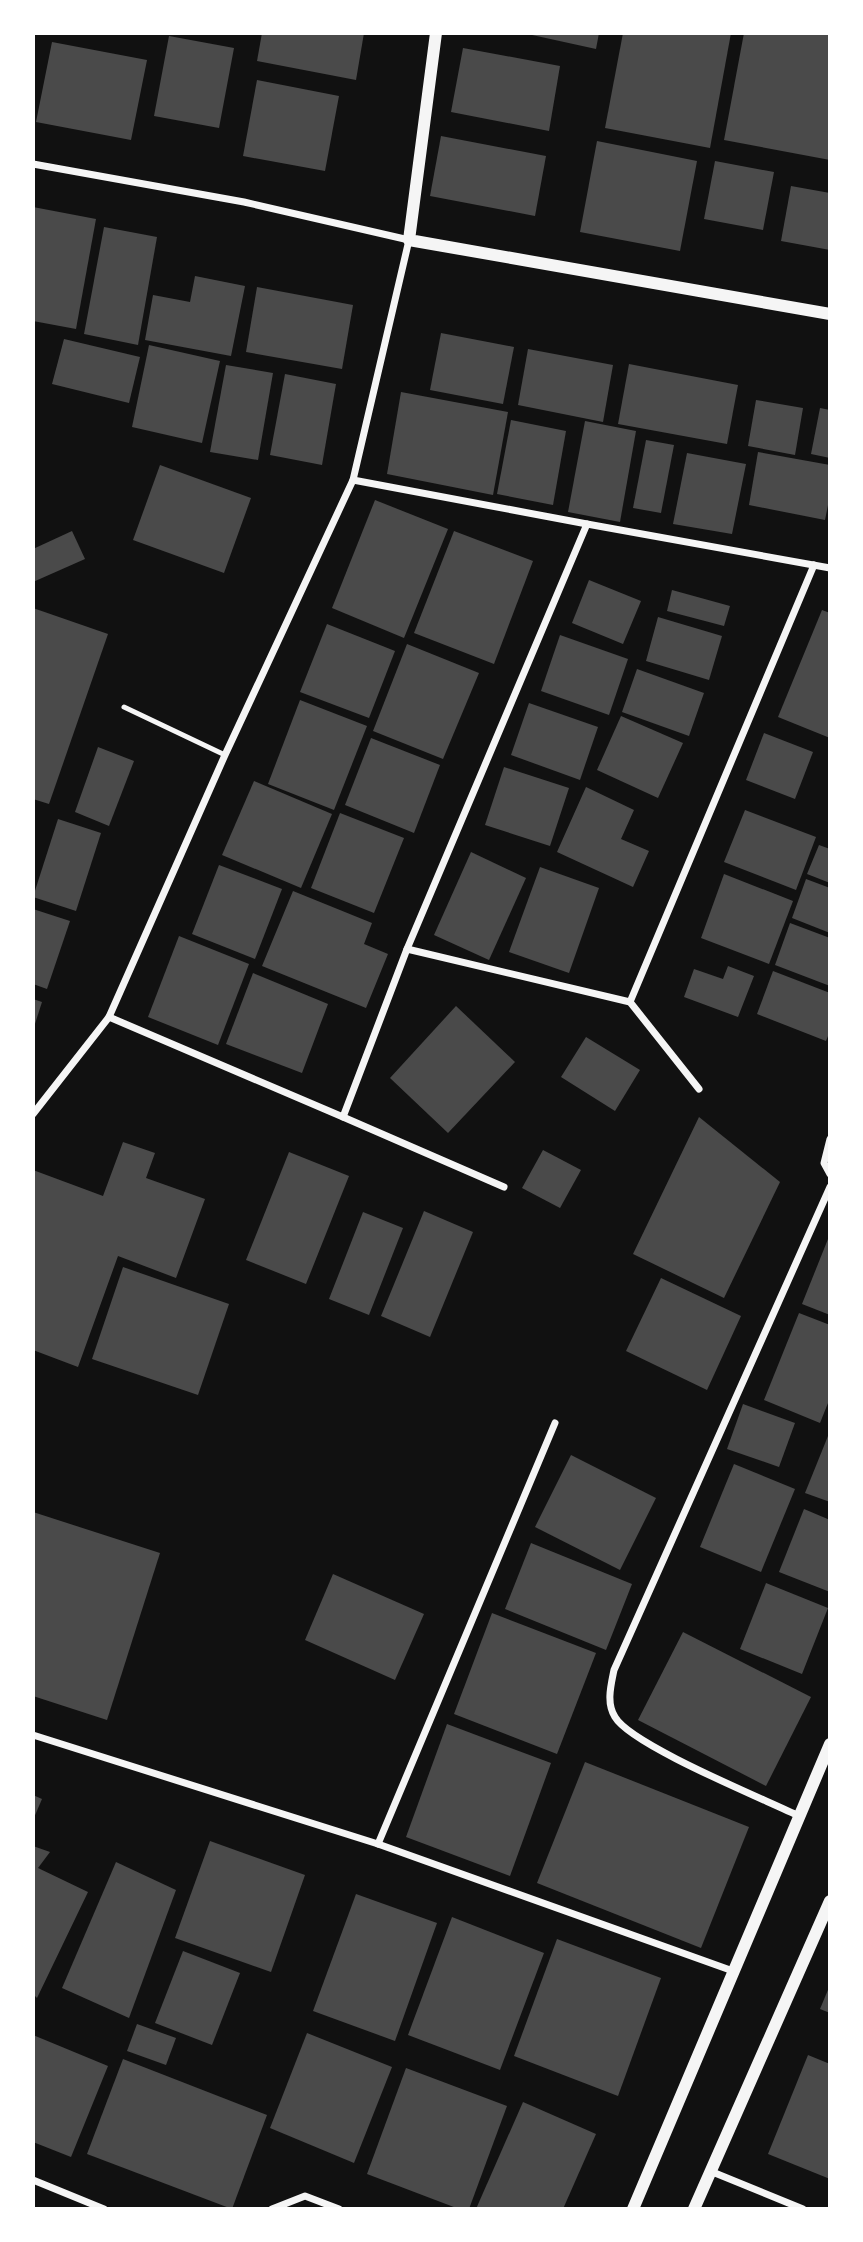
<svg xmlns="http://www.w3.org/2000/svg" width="863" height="2242" font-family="'Zilla Slab',serif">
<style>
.building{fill:#4a4a4a}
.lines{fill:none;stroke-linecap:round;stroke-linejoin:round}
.service{stroke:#f5f5f5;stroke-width:5}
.minor{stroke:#f5f5f5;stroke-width:7}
.tertiary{stroke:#f5f5f5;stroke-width:12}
</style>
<rect width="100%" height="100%" fill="#111"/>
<g class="building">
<path d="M262,33H364L356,80L257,61Z"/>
<path d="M523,33H599L596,49Z"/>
<path d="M623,33H731L710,148L605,128Z"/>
<path d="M744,33H830V160L724,140Z"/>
<path d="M169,36L234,48L219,128L154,116Z"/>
<path d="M52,42L147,60L131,140L36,122Z"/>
<path d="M463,48L560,66L549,131L451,112Z"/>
<path d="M257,80L339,96L325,171L243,156Z"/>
<path d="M441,136L546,156L535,216L430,196Z"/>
<path d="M597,141L697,161L680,251L580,232Z"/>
<path d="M715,161L774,172L763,230L704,219Z"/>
<path d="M791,186L830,193V250L781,241Z"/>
<path d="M33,207L96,219L76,329L33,321Z"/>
<path d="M104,227L157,237L138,345L84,334Z"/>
<path d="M195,276L245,286L231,356L145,340L153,295L190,302Z"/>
<path d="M257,287L353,305L342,369L246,352Z"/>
<path d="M441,333L514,347L503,404L430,390Z"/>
<path d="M64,339L140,357L129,403L52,384Z"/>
<path d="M149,345L220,361L202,443L132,427Z"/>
<path d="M528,349L613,365L603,422L518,405Z"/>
<path d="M629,364L738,385L727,444L618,424Z"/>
<path d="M226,365L273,373L258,460L210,452Z"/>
<path d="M285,374L336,384L322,465L270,455Z"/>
<path d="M401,392L508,412L493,495L387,474Z"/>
<path d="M756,400L803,408L795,455L748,446Z"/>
<path d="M820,408L830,410V458L811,454Z"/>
<path d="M511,420L566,431L553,505L497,494Z"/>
<path d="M585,421L636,431L620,522L568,512Z"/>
<path d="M646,440L674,445L661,513L633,508Z"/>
<path d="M758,452L830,465V495L825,520L749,505Z"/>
<path d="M687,453L746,464L732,534L673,524Z"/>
<path d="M160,465L251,498L224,573L133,540Z"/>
<path d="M375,500L448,529L404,638L332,608Z"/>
<path d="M72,531L85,559L33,582V549Z"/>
<path d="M454,531L533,561L494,664L414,633Z"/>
<path d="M589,580L641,601L623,644L572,623Z"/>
<path d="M672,590L730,606L724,626L667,611Z"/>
<path d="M33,608L108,634L49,804L33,799Z"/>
<path d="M822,610L830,613V738L778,717Z"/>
<path d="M658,617L722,636L709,680L646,661Z"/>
<path d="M327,624L395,651L369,718L300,692Z"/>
<path d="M560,635L628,659L609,715L541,691Z"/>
<path d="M407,644L479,673L443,759L373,731Z"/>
<path d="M637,669L704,693L689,736L622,712Z"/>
<path d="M300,700L367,726L334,810L268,784Z"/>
<path d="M529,703L598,727L580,780L511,755Z"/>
<path d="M621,716L683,743L658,798L597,770Z"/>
<path d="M764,733L813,752L795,799L746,780Z"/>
<path d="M371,738L440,765L414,833L345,805Z"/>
<path d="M98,747L134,761L109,826L75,812Z"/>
<path d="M504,767L569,788L550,846L485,825Z"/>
<path d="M254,781L332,814L301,888L222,855Z"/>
<path d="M586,787L634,810L621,839L649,851L633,887L557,852Z"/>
<path d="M745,810L816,837L796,890L724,862Z"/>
<path d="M340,813L404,838L374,913L311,888Z"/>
<path d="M58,819L101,833L76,911L33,897Z"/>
<path d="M819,845L830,849V883L807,874Z"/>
<path d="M471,852L526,878L489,960L434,935Z"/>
<path d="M219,865L282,889L255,959L192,934Z"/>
<path d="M540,867L599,888L569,973L509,952Z"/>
<path d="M724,874L793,901L769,964L701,938Z"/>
<path d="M806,879L830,888V933L792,918Z"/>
<path d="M293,891L372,923L364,944L388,954L366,1008L262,966Z"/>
<path d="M33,909L70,921L47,989L33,984Z"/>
<path d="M790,923L830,938V986L775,965Z"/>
<path d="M179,936L249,964L218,1045L148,1017Z"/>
<path d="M728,966L754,976L738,1017L684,997L694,969L723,979Z"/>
<path d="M773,971L830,993V1031L826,1041L757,1014Z"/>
<path d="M253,973L328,1004L302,1073L226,1044Z"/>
<path d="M33,999L42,1002L34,1027L33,1026Z"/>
<path d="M456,1006L515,1062L448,1133L390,1078Z"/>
<path d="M586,1037L640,1070L615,1111L561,1077Z"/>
<path d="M699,1117L780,1182L724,1298L633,1254Z"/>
<path d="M123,1142L155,1153L146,1178L205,1199L176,1278L118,1256L78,1367L33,1350V1170L103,1196Z"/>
<path d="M543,1150L581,1170L560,1208L522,1188Z"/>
<path d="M289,1152L349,1176L306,1284L246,1260Z"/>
<path d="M424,1211L473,1232L430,1337L381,1316Z"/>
<path d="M363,1212L403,1228L369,1315L329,1299Z"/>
<path d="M830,1234V1315L802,1304Z"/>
<path d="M123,1267L229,1304L198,1395L92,1359Z"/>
<path d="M661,1278L741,1316L707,1390L626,1351Z"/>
<path d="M799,1313L830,1325V1398L820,1423L764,1400Z"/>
<path d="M743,1404L795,1423L779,1467L727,1449Z"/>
<path d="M830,1431V1502L805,1493Z"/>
<path d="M571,1455L656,1498L620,1570L535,1527Z"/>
<path d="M734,1464L795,1489L761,1572L700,1547Z"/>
<path d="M804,1509L830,1520V1592L779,1572Z"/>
<path d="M33,1512L160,1553L107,1720L33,1696Z"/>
<path d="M531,1543L632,1584L606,1650L505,1609Z"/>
<path d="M333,1574L424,1614L395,1680L305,1640Z"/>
<path d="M766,1583L828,1608L802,1674L740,1649Z"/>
<path d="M492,1613L596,1653L557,1754L454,1714Z"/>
<path d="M683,1632L811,1697L766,1786L638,1720Z"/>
<path d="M447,1724L551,1763L510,1876L406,1837Z"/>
<path d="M585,1762L749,1827L701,1948L537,1883Z"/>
<path d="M33,1795L42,1799L33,1820Z"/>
<path d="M210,1841L305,1875L271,1972L175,1938Z"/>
<path d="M33,1846L50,1852L38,1868L88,1892L37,1998L33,1994Z"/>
<path d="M116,1862L176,1890L129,2018L62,1988Z"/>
<path d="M356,1894L437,1923L395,2041L313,2011Z"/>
<path d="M452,1917L544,1953L500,2070L408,2035Z"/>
<path d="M557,1939L661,1978L618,2096L514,2056Z"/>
<path d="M183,1951L240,1973L212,2045L155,2023Z"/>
<path d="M830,1985V2013L820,2009Z"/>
<path d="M137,2024L176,2038L166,2065L127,2051Z"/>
<path d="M307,2033L392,2067L354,2163L270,2128Z"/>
<path d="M33,2035L108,2066L71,2157L33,2142Z"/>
<path d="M808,2055L830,2064V2179L768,2154Z"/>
<path d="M123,2059L267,2115L232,2209L87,2154Z"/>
<path d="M406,2068L507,2106L469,2209H459L367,2174Z"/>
<path d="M523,2102L596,2134L563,2209H476Z"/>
</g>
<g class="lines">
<path class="service" d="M124,707L225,755"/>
<g class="minor">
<path d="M33,164L244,202L409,240L353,480L225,755L109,1017L33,1114"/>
<path d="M587,524L830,568"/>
<path d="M407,949L630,1002L699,1089"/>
<path d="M630,1002L814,565"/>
<path d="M109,1017L343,1117L407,949L587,524L353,480"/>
<path d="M343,1117L504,1187"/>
<path d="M830,1139L824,1163L830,1174"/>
<path d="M33,1735L378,1844L733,1971"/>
<path d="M799,1816C764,1799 631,1745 615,1717C606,1703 611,1685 614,1670L830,1187"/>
<path d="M378,1844L555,1423"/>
<path d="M710,2171L803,2209"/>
<path d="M33,2180L104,2209"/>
<path d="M272,2209L305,2196L339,2209"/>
</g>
<g class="tertiary">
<path d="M436,33L409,240L830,314"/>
<path d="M633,2209L830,1744"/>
<path d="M694,2209L830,1901"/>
</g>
</g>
<rect width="863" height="2242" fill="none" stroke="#ffffff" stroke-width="70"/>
</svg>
